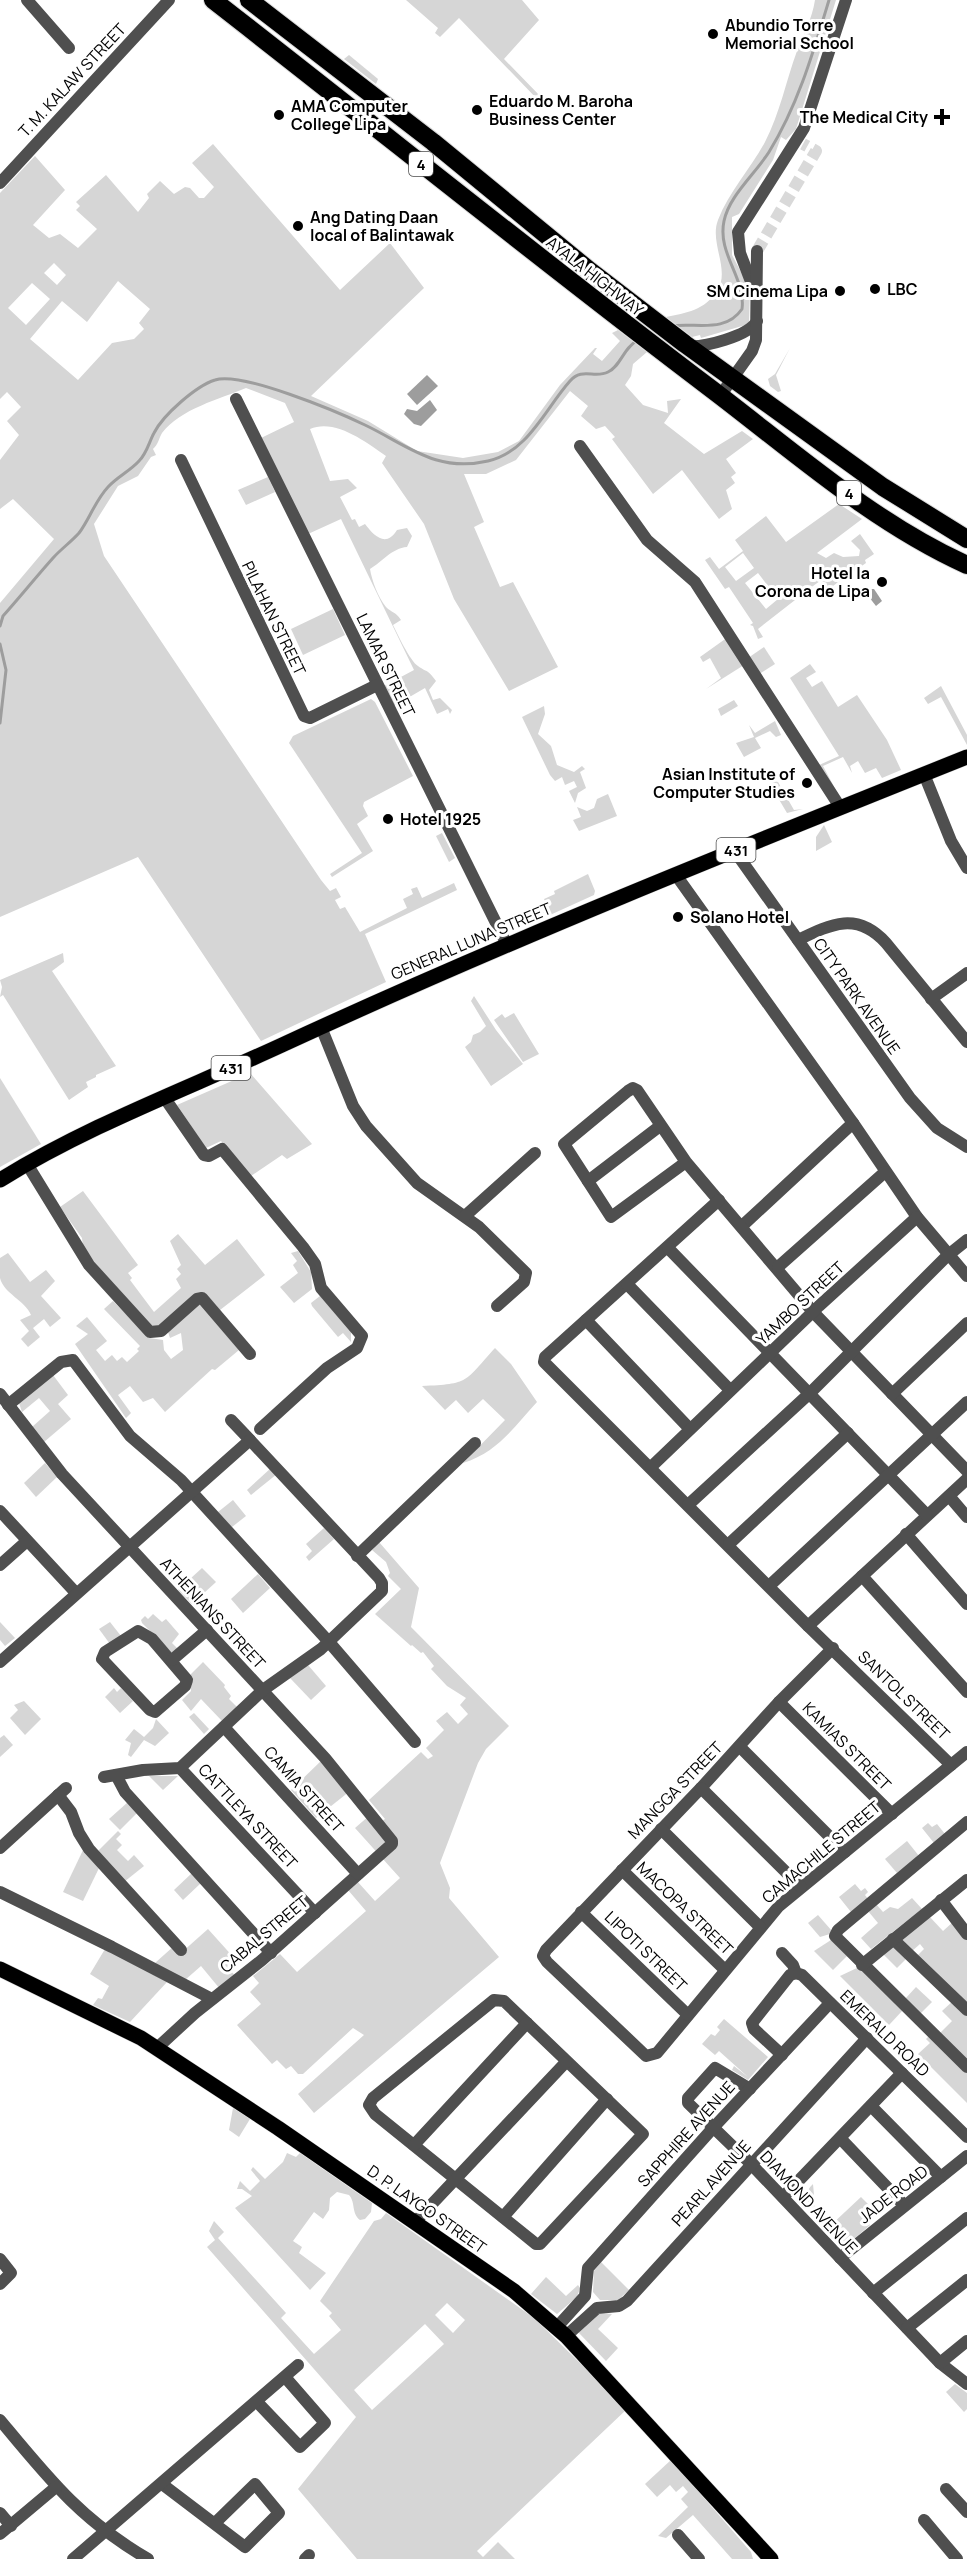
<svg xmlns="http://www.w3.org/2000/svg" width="967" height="2559" font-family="Manrope,sans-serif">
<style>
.green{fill:#d6d6d6;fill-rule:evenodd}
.water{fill:#9d9d9d}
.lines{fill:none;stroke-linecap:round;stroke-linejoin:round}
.stream{stroke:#9d9d9d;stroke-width:3}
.minor-tunnel{stroke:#d9d9d9;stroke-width:12;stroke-dasharray:12 6;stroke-linecap:butt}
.major-casing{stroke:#dbdbdb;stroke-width:16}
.highway-casing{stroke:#dbdbdb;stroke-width:20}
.minor{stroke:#4f4f4f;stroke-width:12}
.major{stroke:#000;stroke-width:15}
.highway{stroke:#000;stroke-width:18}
.poi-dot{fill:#000;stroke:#fff;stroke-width:2}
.labels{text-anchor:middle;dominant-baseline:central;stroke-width:6;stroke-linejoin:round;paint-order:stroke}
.shield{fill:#fff;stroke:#4c4c4c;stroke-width:1.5}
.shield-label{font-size:15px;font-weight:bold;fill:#000}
.poi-label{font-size:16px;font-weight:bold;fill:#000;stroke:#fff;text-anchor:start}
.street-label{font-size:16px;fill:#000;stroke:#fff}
</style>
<rect width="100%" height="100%" fill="#fff"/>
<g class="green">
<path d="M406,0H522L539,20L504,59L542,98L539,101L459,18L440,37L435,33L438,28Z"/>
<path d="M815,0H836L796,129L786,140L781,137L773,160L739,214L732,217V255L750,289L749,324L701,338L700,335L692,337L666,317C686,313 705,310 717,291C731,270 709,243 718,220C729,192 751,168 765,142C780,113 786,81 797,51C804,33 812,19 815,0Z"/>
<path d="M349,55L378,79L376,84L344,59Z"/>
<path d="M213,144L340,290L390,243L424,288L311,396L368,421L417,451L463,458L498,452L519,441L560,385L595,348H597L593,354L602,361L620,341L612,333L618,330L647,352L633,364L631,376L625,385L643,405L668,413L667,401L681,399L664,423L704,454L742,431L753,439L726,459L736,473L731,477L735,483L726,490L732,509L719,519L682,470L653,494L612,439L615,437L605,426L596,429L581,416L588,406L570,391L516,460L486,474H464L484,522L474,527L500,587L513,582L558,667L509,691L454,599L424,524L382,463L386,456C366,442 335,418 310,429L330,481L348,479L357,488L340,497L352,520L355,519L359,527L365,524C374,536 386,548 397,530L407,528L412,536L407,547C392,548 382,562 370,569C372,581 378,597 386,607C392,613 395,611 401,620L393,625C397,633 410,661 418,666C427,673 427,668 436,681L429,690L433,700L440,698L452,710L450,714L448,709L437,714L425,688L394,706L384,686L414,670L341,519L308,534L261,438L294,422L285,403L246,388C220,399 180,409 162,433C159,438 158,445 153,449L156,455L151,457L138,476L118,486L94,524L104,556L321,880L330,891L336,888L341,897L335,900L340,909L345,907L360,932L407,908L403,899L413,894L411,889L417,887L422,898L454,883L457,890L365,934L386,982L261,1041L138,857L0,917V603L54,539L13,499L0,509V460L19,435L7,421L21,407L7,392L0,399V193L35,156L65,190L33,225L49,238L60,234L78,248L97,229L76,210L80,206L76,202L106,175L138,212L149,198L147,194L160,181L174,194L185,187L190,188L199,198H204L214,187L192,163ZM54,263L66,275L57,285L44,273ZM118,281L150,309L139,323L144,329L134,339L112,343L78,380L30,339L62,301L87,322ZM32,283L50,299L26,325L8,308Z"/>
<path d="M790,348L776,375L781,391L778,392L770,386L768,379L775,374Z"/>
<path d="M268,477L275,492L246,505L238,490Z"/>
<path d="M839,504L862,519L817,553L826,558L834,553L843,557L859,556L860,550L851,541L860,534L874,554L865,560L866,563L827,590L820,581L813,586L758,629L763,637L758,639L753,626L750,625L753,623L729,587L725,589L705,560L710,557L719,569L743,551L735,540L766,516L786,542ZM743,553L754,568L736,581L725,567ZM758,573L778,599L766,609L745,583Z"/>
<path d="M333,609L345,635L303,655L291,629Z"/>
<path d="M728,637L744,665L706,689L721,678L710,658L703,662L700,657Z"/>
<path d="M764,647L775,664L759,674L748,658Z"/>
<path d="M810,664L816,672L806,678L812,687L822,681L838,707L857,695L887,740L901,770L882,778L876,768L865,773L858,761L850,766L852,773L843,757L823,766L838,794L817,766L839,756L790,678Z"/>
<path d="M941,686L967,735V745L941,697L928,704L924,698Z"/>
<path d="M371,699L375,702L413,776L364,802L363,806L368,816L357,824L373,851L332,877L330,874L362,853L289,743L293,736Z"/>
<path d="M734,700L738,706L721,716L718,709Z"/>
<path d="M544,706L545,714L538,734L551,746L557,765L574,772L582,766L585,769L580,772L586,788L578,793L575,803L569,791L577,787L574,781L565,785L562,777L555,781L550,775L522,717Z"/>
<path d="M775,721L781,735L776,737L770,731L755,738L761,748L744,757L736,743L754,737L749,725L755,733Z"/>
<path d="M773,781L778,782L794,810L803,809L787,813L771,786Z"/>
<path d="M608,794L617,816L579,831L573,820L581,817L577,807L587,811L594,808L597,799Z"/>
<path d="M824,825L832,842L816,851V837Z"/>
<path d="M442,833L455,858L449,862L436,836Z"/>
<path d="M588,874L595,891L594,895L539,920L536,915L548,909L544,899L555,894L554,891Z"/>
<path d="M63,953L64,962L52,971L116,1066L96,1075V1077L86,1082L88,1087L69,1100L3,995L0,997L2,987L0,980Z"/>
<path d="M474,996L496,1030L523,1064L491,1086L465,1047L471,1042L473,1035L480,1032L486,1026L471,1001Z"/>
<path d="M514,1013L539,1054L523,1062L494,1020L502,1014L505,1018Z"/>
<path d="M250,1073L312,1144L287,1159L282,1155L251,1176L221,1141L206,1148L177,1105Z"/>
<path d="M0,1078L41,1144L0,1167Z"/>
<path d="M83,1191L138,1265L128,1273L132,1278L130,1280L154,1312L181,1288L176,1279L181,1274L177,1269L181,1265L170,1241L178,1234L205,1265L237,1239L265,1275L220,1310L205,1293H197L154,1330L111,1285L83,1246L82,1238L60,1207Z"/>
<path d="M298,1251L311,1272L312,1289L294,1303L280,1287L298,1273L293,1265L297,1261L291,1253Z"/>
<path d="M8,1253L30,1282L46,1270L55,1281L41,1296L61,1318L50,1327L44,1319L33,1328L40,1337L28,1347L21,1339L29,1331L20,1320L31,1315C25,1300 4,1294 0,1278C0,1273 0,1264 0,1258Z"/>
<path d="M320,1296L351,1331V1342L343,1333L338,1337L312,1306L311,1303Z"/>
<path d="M113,1301L149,1338L163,1340L164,1350L171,1359L183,1350L181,1333L170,1338L168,1332L199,1304L239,1350L215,1370L212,1369L165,1412L153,1398L143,1402L130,1386L118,1395L131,1413L126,1418L75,1344L88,1334L76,1326L87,1317L107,1341L96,1350L105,1361L112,1355L117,1361L122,1357L127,1362L139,1351L137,1349L140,1346L104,1309Z"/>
<path d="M495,1348L511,1364L537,1402C513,1428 498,1452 463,1463L505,1420L483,1399L468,1413L456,1400L445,1410L422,1386C470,1384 464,1382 495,1348Z"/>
<path d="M53,1375L68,1395L58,1404L71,1419L44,1442L32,1427L50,1411L39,1398L22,1412L19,1403Z"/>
<path d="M45,1463L57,1477L36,1497L24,1483Z"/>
<path d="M271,1468L277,1474L251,1495L247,1490Z"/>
<path d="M233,1500L246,1516L232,1527L218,1512Z"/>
<path d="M324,1528L334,1539L309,1561L306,1557L312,1551L306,1544Z"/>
<path d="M379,1542L419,1588L411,1627L509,1726L486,1749L478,1763L440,1863L450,1888L449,1898L499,1957L314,2113L298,2094L364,2035L353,2028L303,2074H298L291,2066L286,2069L277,2060L272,2064L237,2025L261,2004L250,1992L259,1983L253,1976L280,1954L297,1972L366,1911L348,1890L357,1881L375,1901L400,1878L355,1828L370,1815L377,1824L385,1819L369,1800L421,1752L428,1759L433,1756L426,1748L444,1730L436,1721L447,1712L458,1724L468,1714L460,1705L466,1698L447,1686L431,1669L434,1666L423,1652L421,1653L412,1645L411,1646L375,1614L401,1589L388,1576L390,1573L386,1562L372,1550Z"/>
<path d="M202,1568L216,1582L192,1604L178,1590Z"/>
<path d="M258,1574L270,1588L243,1613L231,1599Z"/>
<path d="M153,1614L162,1622L166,1619L179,1634L172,1643L178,1649L173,1654L142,1623L141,1620L145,1616L148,1619Z"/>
<path d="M0,1622L15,1638L5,1646L0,1640Z"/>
<path d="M110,1622L121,1636L110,1644L99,1629Z"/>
<path d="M203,1662L225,1685L224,1687L231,1696L229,1699L237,1707L222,1721L201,1699L191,1711L182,1700L191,1691L190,1675Z"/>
<path d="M308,1665L326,1686L311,1700L290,1678Z"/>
<path d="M114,1688L117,1692L121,1688L133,1701L120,1713L105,1697Z"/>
<path d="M24,1701L41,1719L25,1735L10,1718L18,1710L14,1705Z"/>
<path d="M194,1713L209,1729L204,1734L189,1717Z"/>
<path d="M156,1719L169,1733L155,1746L144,1740L131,1757L128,1755L131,1743L125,1740L134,1729L144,1737L153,1728Z"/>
<path d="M4,1735L13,1745L0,1757V1738Z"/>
<path d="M322,1760L350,1791L316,1818L291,1790Z"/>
<path d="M149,1776H178L163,1790Z"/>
<path d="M128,1802L138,1812L120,1830L109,1819Z"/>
<path d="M928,1823L932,1827L937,1824L945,1834L934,1843L922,1828Z"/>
<path d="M118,1831L121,1834L116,1839L122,1845L117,1850L128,1861L134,1855L144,1866L124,1882L96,1853Z"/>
<path d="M907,1841L919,1856L897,1873L885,1859Z"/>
<path d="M84,1848L100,1866L83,1901L63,1892Z"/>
<path d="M192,1873L201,1883L183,1900L174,1890Z"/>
<path d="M855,1884L861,1891L865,1888L868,1892L865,1895L868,1899L851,1912L839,1897Z"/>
<path d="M912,1898L922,1909L871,1949L861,1938L878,1923L868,1911L876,1904L883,1912L890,1907L898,1909Z"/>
<path d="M818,1915L832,1931L830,1934L820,1937L808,1923Z"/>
<path d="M928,1915L943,1931L953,1922L967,1940V2007L916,1957L924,1949L920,1944L911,1952L901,1938Z"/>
<path d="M208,1929L235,1959L227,1966L236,1977L220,1989L201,1966L185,1980L155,1963L174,1946L181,1953Z"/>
<path d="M831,1940L847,1956L833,1970L814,1951Z"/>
<path d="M892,1946L908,1957L897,1968L883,1954Z"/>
<path d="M105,1949L167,1982L130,2022L93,2005L98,1998L102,1999L109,1986L90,1974Z"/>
<path d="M859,1967L903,2010L889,2025L840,1976Z"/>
<path d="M916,1987L932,2002L920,2014L905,1999Z"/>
<path d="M954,2000L967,2013V2061L939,2034L952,2021L942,2011Z"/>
<path d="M724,2019L768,2057L748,2080L732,2070L734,2066L748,2077L719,2051L715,2055L702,2044L711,2034L715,2036L720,2030L717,2027Z"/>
<path d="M929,2036L967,2073V2103L918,2054L930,2043L926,2039Z"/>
<path d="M233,2108L250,2119L239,2137L229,2130Z"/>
<path d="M287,2153L296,2157L300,2153L372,2203L371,2212L365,2219L360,2220C351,2213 356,2203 349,2195L337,2192L330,2198L329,2210L323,2219L314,2212L293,2241L302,2247L299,2253L326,2273L310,2290L235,2208L252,2196L242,2189H237L240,2181L250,2191L260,2181L251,2170L253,2167L265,2179L283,2162Z"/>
<path d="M813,2184L815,2206L812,2208C806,2200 804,2192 813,2184Z"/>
<path d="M861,2197L870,2206L861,2215L870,2225L847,2245L830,2226Z"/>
<path d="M386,2213L534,2318L627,2409L477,2551L483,2557L498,2542L515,2559H357L298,2489L356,2417L207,2247L215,2240L209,2231L214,2221L224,2232L218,2238L286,2313L281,2318L314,2354L341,2330L329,2316L332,2313L320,2301L374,2221L381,2219ZM447,2303L465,2320L453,2333L435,2315ZM425,2324L444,2344L372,2410L354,2390Z"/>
<path d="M601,2262L629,2290L618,2300H600L593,2292L594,2271Z"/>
<path d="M546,2277L566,2296L578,2285L580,2288L577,2297L557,2314L531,2294Z"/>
<path d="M600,2313L612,2314L598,2329L618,2348L606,2361L579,2333L580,2328Z"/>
<path d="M955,2384L967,2393V2409L964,2412L946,2392Z"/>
<path d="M671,2460L751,2552L753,2559H732L693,2515L666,2538L658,2536L688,2507L681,2499L688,2492L683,2486L676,2492L670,2485L657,2497L645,2484Z"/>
</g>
<g class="water">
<path d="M427,375L438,386L417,405L407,394Z"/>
<path d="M430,400L437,410L421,426L414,424L404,414L407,409L417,411Z"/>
<path d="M871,589H874L882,601L876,606L865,592Z"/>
</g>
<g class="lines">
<g class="stream">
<path d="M671,326C695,322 725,334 742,309C746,278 717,254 724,221C729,196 755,174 769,152C798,105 813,53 829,0"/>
<path d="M0,626L3,616C20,597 36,577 53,558C61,549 71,542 79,533C89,520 95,501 108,487C117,477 130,471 139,461C147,453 149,442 154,433C163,415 196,386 215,380C241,371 338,412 365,425C407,445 436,473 488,461C528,452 545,409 570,381C582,367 595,379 608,372C621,366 623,348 638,340"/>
<path d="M0,644L6,670L0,723"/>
</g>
<path class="minor-tunnel" d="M757,251L816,151L803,144"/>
<g class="major-casing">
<g id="major">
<path d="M0,1180C89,1125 187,1089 282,1045C507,941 737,849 967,757"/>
<path d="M0,1969L141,2038L278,2128L514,2291L566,2336L771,2559"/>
</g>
</g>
<g class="highway-casing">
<g id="highway">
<path d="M213,0C379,129 542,261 710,388C792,450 872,522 967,565"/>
<path d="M249,0L433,142L590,271L685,344L883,487L967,539"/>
</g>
</g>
<g class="minor">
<path d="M27,0L69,48"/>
<path d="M0,183L169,0"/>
<path d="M757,297L740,253L738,232L804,128L846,0"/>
<path d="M687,346C703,348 749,336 757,321"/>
<path d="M720,396L752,351L756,340L757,251"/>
<path d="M236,399L507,945"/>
<path d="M580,446L647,540L695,582L840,807"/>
<path d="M181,460L304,716L310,718L377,685"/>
<path d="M924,774L951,841L967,868"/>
<path d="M734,850L910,1098L937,1128L967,1147"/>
<path d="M676,875L853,1123L742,1226"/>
<path d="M798,940C831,924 857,911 886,943L967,1042"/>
<path d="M931,999L967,973"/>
<path d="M321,1027L353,1106L366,1126L417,1183L479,1227L526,1273L524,1282L497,1306"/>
<path d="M164,1097L204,1155L209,1156L222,1149L303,1247L315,1264L321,1288L362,1336L357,1348L327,1368L260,1429"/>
<path d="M853,1123L917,1217"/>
<path d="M686,1162L611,1217L564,1144L628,1091L633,1088L637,1090L686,1162L814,1313L967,1471"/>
<path d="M27,1164L89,1265L150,1332L161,1331L197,1299L202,1298L250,1354"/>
<path d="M588,1181L660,1126"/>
<path d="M719,1200L545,1357L544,1362L808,1626L967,1479"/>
<path d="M465,1216L535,1153"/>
<path d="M668,1248L927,1515"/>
<path d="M778,1267L885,1172"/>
<path d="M627,1284L730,1390"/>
<path d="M586,1320L689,1428"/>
<path d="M0,1394L62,1474L325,1758L392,1841V1844L262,1960L195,2013L157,2048"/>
<path d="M892,1394L967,1323"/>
<path d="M8,1405L61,1362L73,1360L130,1436L181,1480L329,1642L415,1742"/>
<path d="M651,1467L819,1306L917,1217L967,1276"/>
<path d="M949,1496L967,1517"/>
<path d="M688,1505L810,1393L947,1256L967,1240"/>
<path d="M0,1511L76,1593"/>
<path d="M906,1534L967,1604"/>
<path d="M729,1544L848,1433"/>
<path d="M357,1556L475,1443"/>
<path d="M0,1565L27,1541"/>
<path d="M862,1576L967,1692"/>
<path d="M769,1586L967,1402"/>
<path d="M808,1626L951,1765"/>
<path d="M138,1631L152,1639L187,1680L185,1686L155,1712L150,1710L102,1659L105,1652Z"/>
<path d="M833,1648L779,1702L701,1788L546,1950L543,1956L547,1962L646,2056L657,2053L779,1906L967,1752"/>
<path d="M172,1660L207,1630"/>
<path d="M0,1662L250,1440L231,1420"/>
<path d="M779,1702L892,1814"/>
<path d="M224,1727L358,1874"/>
<path d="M740,1747L845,1852"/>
<path d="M180,1768L315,1913"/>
<path d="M116,1775L125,1792L271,1953"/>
<path d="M104,1777L143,1770L180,1768L263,1690L321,1649L382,1591V1583L379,1578L250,1440"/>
<path d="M701,1788L801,1887"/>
<path d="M58,1795L71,1812L79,1833L89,1849L181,1950"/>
<path d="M967,1822L838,1930L835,1936L967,2067"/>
<path d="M661,1829L760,1927"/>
<path d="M0,1848L66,1788"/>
<path d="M622,1870L724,1969"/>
<path d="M0,1892L112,1947L212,1999"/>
<path d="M941,1900L967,1934"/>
<path d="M581,1912L688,2015"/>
<path d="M893,1939L967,2010"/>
<path d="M782,1953L793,1965L796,1973L802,1975L967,2137"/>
<path d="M862,1965L967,1880"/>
<path d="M494,2000L504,2001L643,2134L540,2244H536L375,2114L369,2105L373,2098Z"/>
<path d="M782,2055L754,2029L752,2023L790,1975L796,1973"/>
<path d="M750,2089L715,2068L688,2098V2103L751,2164L940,2363L967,2384"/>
<path d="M871,2106L941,2177"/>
<path d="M840,2138L904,2205"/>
<path d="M414,2145L527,2023"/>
<path d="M783,2197L902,2073"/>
<path d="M503,2217L607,2099"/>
<path d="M415,2222L566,2062"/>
<path d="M840,2258L967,2156"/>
<path d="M0,2259L11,2273L0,2284"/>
<path d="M873,2293L967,2218"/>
<path d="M557,2327L585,2296L588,2268L713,2128L830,2003"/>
<path d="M907,2328L967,2280"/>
<path d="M566,2336L597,2308L619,2306L627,2301L867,2038"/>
<path d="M940,2363L967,2341"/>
<path d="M257,2402L300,2447L325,2423L285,2377"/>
<path d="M0,2420C49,2479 81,2520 148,2559"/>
<path d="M162,2484L245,2547L279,2513L255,2484L215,2523"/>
<path d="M946,2489L967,2512"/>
<path d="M0,2513L11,2526"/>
<path d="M924,2520L957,2559"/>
<path d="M0,2534L56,2487"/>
<path d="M678,2535L699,2559"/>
<path d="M73,2559L298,2365"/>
<path d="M305,2559L309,2555"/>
</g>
<use href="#major" class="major"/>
<use href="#highway" class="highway"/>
</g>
<g class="poi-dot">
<circle cx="713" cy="34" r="6"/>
<circle cx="477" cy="110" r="6"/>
<circle cx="279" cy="115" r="6"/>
<path d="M939 108h6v6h6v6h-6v6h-6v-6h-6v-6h6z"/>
<circle cx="298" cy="226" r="6"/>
<circle cx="875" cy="289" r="6"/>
<circle cx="840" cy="291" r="6"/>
<circle cx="882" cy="582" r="6"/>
<circle cx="807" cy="783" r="6"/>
<circle cx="388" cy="819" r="6"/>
<circle cx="678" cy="917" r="6"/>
</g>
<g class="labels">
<g class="shield">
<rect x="409" y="152" width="24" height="24" rx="4.5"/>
<rect x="837" y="481" width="24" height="24" rx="4.5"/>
<rect x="716.5" y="838" width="39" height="24" rx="4.5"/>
<rect x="211.5" y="1056" width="39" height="24" rx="4.5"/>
</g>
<g class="shield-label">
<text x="421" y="164">4</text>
<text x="849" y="493">4</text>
<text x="736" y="850">431</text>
<text x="231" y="1068">431</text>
</g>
<g class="poi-label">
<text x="725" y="25">Abundio Torre<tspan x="725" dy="18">Memorial School</tspan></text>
<text x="489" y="101">Eduardo M. Baroha<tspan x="489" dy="18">Business Center</tspan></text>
<text x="291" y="106">AMA Computer<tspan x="291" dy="18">College Lipa</tspan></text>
<text x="928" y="117" text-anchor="end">The Medical City</text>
<text x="310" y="217">Ang Dating Daan<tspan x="310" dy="18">local of Balintawak</tspan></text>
<text x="887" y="289">LBC</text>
<text x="828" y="291" text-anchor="end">SM Cinema Lipa</text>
<text x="870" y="573" text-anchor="end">Hotel la<tspan x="870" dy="18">Corona de Lipa</tspan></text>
<text x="795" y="774" text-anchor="end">Asian Institute of<tspan x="795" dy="18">Computer Studies</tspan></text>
<text x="400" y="819">Hotel 1925</text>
<text x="690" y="917">Solano Hotel</text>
</g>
<g class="street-label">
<text transform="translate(72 80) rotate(-47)">T. M. KALAW STREET</text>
<text transform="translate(595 276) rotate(38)">AYALA HIGHWAY</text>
<text transform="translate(274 618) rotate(64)">PILAHAN STREET</text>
<text transform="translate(386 665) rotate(64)">LAMAR STREET</text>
<text transform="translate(471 941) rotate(-23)">GENERAL LUNA STREET</text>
<text transform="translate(857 996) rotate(55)">CITY PARK AVENUE</text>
<text transform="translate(800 1303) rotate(-43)">YAMBO STREET</text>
<text transform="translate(213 1613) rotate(47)">ATHENIANS STREET</text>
<text transform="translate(904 1695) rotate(44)">SANTOL STREET</text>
<text transform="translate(847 1746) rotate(45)">KAMIAS STREET</text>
<text transform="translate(304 1789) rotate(48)">CAMIA STREET</text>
<text transform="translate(675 1790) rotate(-46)">MANGGA STREET</text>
<text transform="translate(248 1816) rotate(47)">CATTLEYA STREET</text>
<text transform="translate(821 1852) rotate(-40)">CAMACHILE STREET</text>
<text transform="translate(685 1908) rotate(44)">MACOPA STREET</text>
<text transform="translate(264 1934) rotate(-40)">CABAL STREET</text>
<text transform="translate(646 1951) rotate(44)">LIPOTI STREET</text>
<text transform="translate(885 2033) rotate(44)">EMERALD ROAD</text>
<text transform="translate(686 2134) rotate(-48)">SAPPHIRE AVENUE</text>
<text transform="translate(711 2183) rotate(-48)">PEARL AVENUE</text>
<text transform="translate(893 2194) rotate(-38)">JADE ROAD</text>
<text transform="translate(809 2202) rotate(47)">DIAMOND AVENUE</text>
<text transform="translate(427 2209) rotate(35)">D. P. LAYGO STREET</text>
</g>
</g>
</svg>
